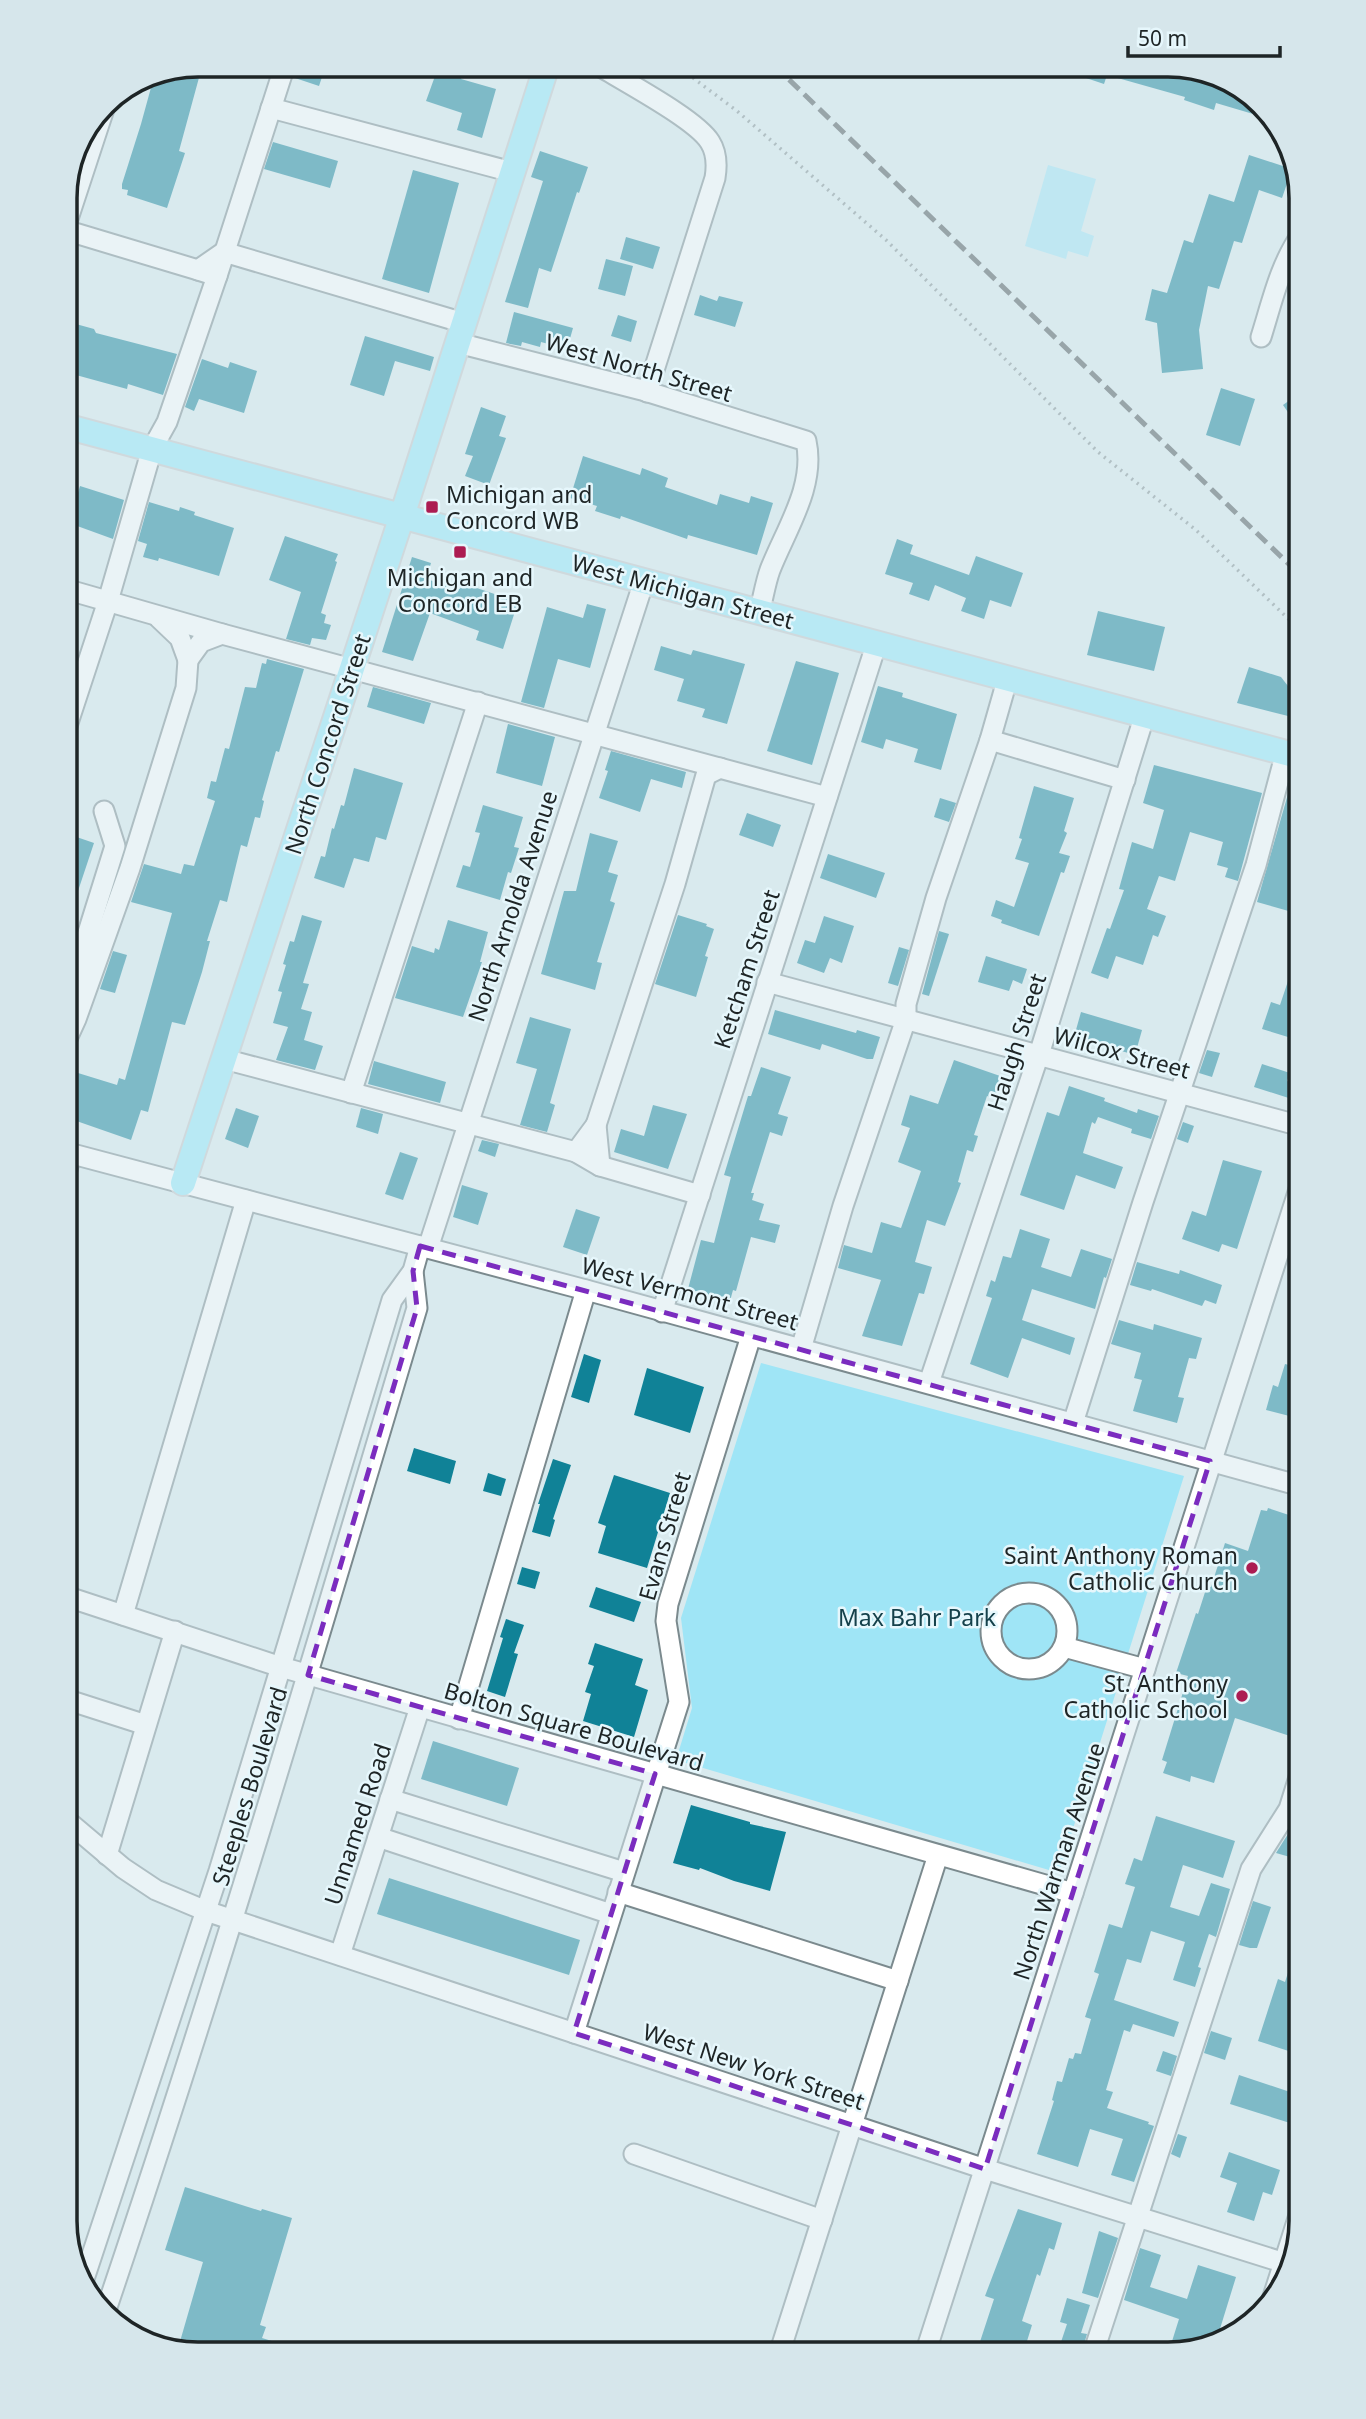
<svg xmlns="http://www.w3.org/2000/svg" width="1366" height="2419" font-family="'Noto Sans',sans-serif">
<style>
.green{fill:#9fe5f6}
.building{fill:#108297}
.lines{fill:none;stroke-linecap:round;stroke-linejoin:round}
.minor-casing{stroke:#7b8a8e;stroke-width:23}
.major-casing{stroke:#c4c6c7;stroke-width:28}
.path{stroke:#828f91;stroke-width:3.5;stroke-dasharray:2 5;stroke-linecap:butt}
.minor{stroke:#fff;stroke-width:19}
.major{stroke:#91e9fb;stroke-width:24}
.rail{stroke:#495254;stroke-width:5;stroke-dasharray:14 7;stroke-linecap:butt}
.marked{fill:none;stroke:#7b2cbf;stroke-width:5;stroke-dasharray:14 9;stroke-linejoin:round}
.poi-dot{fill:#ac1c52;stroke:#e6f7fc;stroke-width:2.5}
.labels{text-anchor:middle;dominant-baseline:central;stroke-width:5;stroke-linejoin:round;paint-order:stroke}
.street-label{font-size:23px;fill:#1e2526;stroke:#e6f7fc}
.poi-label{font-size:23px;fill:#1e2526;stroke:#e6f7fc;text-anchor:end}
.park-label{font-size:23px;fill:#15414b;stroke:#e6f7fc}
.rim{fill:none;stroke:#1e2526;stroke-width:3.5}
</style>
<rect width="100%" height="100%" fill="#d9eaee"/>
<g class="green">
<path d="M1048,165L1096,179L1081,231L1094,236L1088,257L1068,251L1066,259L1025,246Z"/>
<path d="M761,1363L1184,1476L1059,1873L676,1760L692,1708L681,1618Z"/>
</g>
<g class="building">
<path d="M299,65H326L319,86L295,78Z"/>
<path d="M439,65H466L461,79L496,89L482,138L457,130L462,113L426,101Z"/>
<path d="M1056,65H1177L1249,92L1270,119L1216,103L1214,110L1184,100L1185,97L1107,75L1104,84L1056,68Z"/>
<path d="M178,69L200,74L179,151L185,153L167,208L127,195L128,190L122,189V184L141,124L155,73Z"/>
<path d="M273,142L338,161L330,188L264,169Z"/>
<path d="M540,151L588,167L579,193L577,192L551,272L539,268L528,308L505,302L543,181L531,177Z"/>
<path d="M1249,155L1292,169L1282,198L1259,190L1242,243L1234,241L1219,289L1208,286L1199,330L1203,369L1162,373L1157,323L1145,320L1152,289L1167,293L1184,240L1193,243L1209,194L1234,202Z"/>
<path d="M413,170L459,183L429,293L382,279Z"/>
<path d="M626,237L660,247L653,269L620,259Z"/>
<path d="M606,259L633,266L625,296L598,289Z"/>
<path d="M700,295L717,301L719,296L743,302L735,327L694,315Z"/>
<path d="M514,312L573,328L567,349L541,342L540,347L522,342L521,346L506,343Z"/>
<path d="M618,315L637,321L631,342L611,336Z"/>
<path d="M65,321L94,329L96,333L177,354L163,395L128,384L127,389L65,372Z"/>
<path d="M365,336L434,357L430,371L395,361L384,396L350,385Z"/>
<path d="M202,359L228,368L230,362L257,371L244,413L199,399L194,411L185,407Z"/>
<path d="M1221,388L1255,399L1240,446L1206,435Z"/>
<path d="M1301,392V431L1283,405Z"/>
<path d="M481,407L506,416L499,436L506,438L489,485L465,476L473,456L465,454Z"/>
<path d="M583,456L640,475L642,468L668,478L665,487L717,505L720,494L749,503L751,496L773,503L757,555L688,535L687,539L621,516L620,519L595,511L597,506L570,498Z"/>
<path d="M80,486L124,500L113,539L69,523Z"/>
<path d="M149,502L179,511L180,507L195,512L194,515L234,528L219,576L159,558L158,561L143,557L147,544L138,541Z"/>
<path d="M285,536L338,554L335,561L337,562L321,613L326,615L324,623L331,625L326,640L312,638L310,645L286,639L301,592L269,580Z"/>
<path d="M897,539L913,545L910,554L969,575L976,556L1023,573L1011,607L990,600L984,619L961,611L966,598L935,585L929,601L909,594L913,583L885,574Z"/>
<path d="M412,557L431,563L426,579L460,589L462,583L518,602L503,649L476,640L479,631L430,613L413,661L382,652Z"/>
<path d="M587,604L606,609L590,668L558,659L544,708L521,702L547,607L583,618Z"/>
<path d="M1098,611L1165,627L1154,671L1087,655Z"/>
<path d="M661,646L691,655L693,650L745,664L727,724L702,717L705,709L677,701L684,679L654,670Z"/>
<path d="M267,659L304,669L279,752L276,751L262,800L264,801L260,818L255,817L247,847L241,845L227,902L220,900L207,941H210L202,972L185,1025L172,1022L148,1112L141,1110L131,1140L65,1117V1098L70,1099L78,1073L117,1085L119,1078L125,1080L172,913L131,902L144,864L181,874L184,864L194,866L215,801L207,798L211,781L216,782L225,748L229,749L245,687L256,688L262,663L266,664Z"/>
<path d="M796,661L839,673L812,765L767,751Z"/>
<path d="M1249,667L1281,677L1298,699L1292,717L1237,703Z"/>
<path d="M878,686L903,693L902,697L957,714L941,770L914,762L918,749L886,739L883,749L861,742Z"/>
<path d="M373,687L431,703L424,724L367,707Z"/>
<path d="M508,724L555,737L542,786L496,773Z"/>
<path d="M611,751L686,772L682,788L651,779L640,812L599,798L608,771L605,770Z"/>
<path d="M1154,765L1262,793L1238,881L1225,877L1228,868L1217,865L1223,842L1190,832L1175,881L1159,876L1147,909L1166,916L1158,937L1153,935L1143,965L1116,956L1108,979L1091,973L1107,928L1110,929L1124,890L1119,889L1132,842L1153,849L1164,810L1143,803Z"/>
<path d="M354,768L403,783L386,840L376,837L369,862L354,858L344,888L314,878L321,856L325,857L332,828L334,829L341,805L344,806Z"/>
<path d="M1034,786L1074,798L1064,831L1067,833L1059,853L1070,856L1064,873L1061,872L1039,936L1001,923L1002,920L991,916L996,900L1014,907L1029,863L1015,859L1022,839L1019,838Z"/>
<path d="M1288,794L1301,798V880L1292,912L1257,902Z"/>
<path d="M940,798L956,803L949,822L934,817Z"/>
<path d="M483,805L523,817L514,847L519,848L511,873L508,872L500,900L456,887L463,865L470,867L480,833L475,832Z"/>
<path d="M747,813L781,825L773,847L739,835Z"/>
<path d="M65,833L94,843L68,921L65,920Z"/>
<path d="M590,833L618,841L608,872L618,875L610,901L615,903L597,962L602,963L595,990L541,974L564,891H576Z"/>
<path d="M828,854L885,873L876,898L820,878Z"/>
<path d="M302,915L322,921L303,983L309,984L301,1009L312,1012L304,1040L323,1046L315,1070L276,1060L288,1027L273,1023L282,992L278,991L286,965L283,964L290,941L294,942Z"/>
<path d="M678,915L707,924L706,926L714,929L705,956L708,957L696,997L655,984Z"/>
<path d="M824,916L854,926L842,963L830,958L824,973L797,963L805,940L815,943Z"/>
<path d="M448,920L488,932L480,962H482L463,1017L395,998L412,946L434,953L435,948L439,950Z"/>
<path d="M939,931L949,934L929,996L922,994Z"/>
<path d="M899,947L909,950L898,986L888,983Z"/>
<path d="M113,951L127,955L115,993L100,989Z"/>
<path d="M1298,951L1301,952V1041L1262,1029L1271,1002L1280,1005Z"/>
<path d="M986,956L1027,969L1022,984L1013,980L1009,991L978,982Z"/>
<path d="M775,1010L856,1033L857,1030L880,1037L873,1059H867L822,1044L820,1050L768,1034Z"/>
<path d="M1081,1012L1142,1030L1135,1055L1074,1037Z"/>
<path d="M530,1017L571,1029L550,1103L555,1105L547,1132L520,1125L537,1069L516,1063Z"/>
<path d="M1207,1050L1220,1053L1212,1077L1199,1073Z"/>
<path d="M954,1060L1003,1077L995,1099L987,1096L974,1135L978,1136L973,1152L967,1150L958,1182L961,1183L945,1226L927,1220L915,1262L932,1267L924,1294L919,1293L902,1346L862,1336L881,1280L838,1268L844,1245L872,1253L881,1222L901,1228L921,1171L898,1162L910,1128L901,1125L910,1095L938,1104Z"/>
<path d="M374,1061L446,1082L440,1103L368,1084Z"/>
<path d="M1262,1064L1290,1073L1287,1081L1301,1086L1298,1101L1254,1087Z"/>
<path d="M761,1067L791,1077L778,1114L788,1117L782,1136L770,1132L751,1193H754L752,1200L764,1204L759,1220L780,1225L775,1243L751,1237L736,1291L733,1290L730,1301L688,1289L701,1240L714,1243L731,1177L724,1175L748,1096H751Z"/>
<path d="M1069,1086L1105,1098L1104,1101L1137,1113L1138,1109L1159,1116L1151,1139L1131,1133L1132,1129L1098,1117L1095,1124L1092,1122L1083,1153L1123,1167L1115,1189L1076,1175L1064,1210L1020,1195L1047,1112L1059,1116Z"/>
<path d="M653,1105L687,1114L668,1169L614,1152L621,1129L644,1136Z"/>
<path d="M236,1108L259,1116L248,1148L225,1139Z"/>
<path d="M361,1108L383,1114L378,1134L356,1127Z"/>
<path d="M1183,1122L1194,1126L1188,1143L1177,1139Z"/>
<path d="M482,1140L499,1144L495,1157L478,1151Z"/>
<path d="M400,1152L418,1158L403,1200L385,1194Z"/>
<path d="M1223,1160L1262,1171L1237,1249L1222,1244L1219,1252L1182,1239L1192,1211L1206,1216Z"/>
<path d="M462,1185L488,1193L478,1225L453,1217Z"/>
<path d="M576,1209L600,1217L587,1255L563,1247Z"/>
<path d="M1020,1229L1050,1239L1041,1267L1071,1277L1081,1249L1112,1259L1106,1278L1104,1277L1095,1309L1032,1289L1022,1320L1075,1338L1070,1355L1022,1338L1008,1378L970,1364L992,1298L986,1296L991,1280L995,1282L1003,1256L1011,1258Z"/>
<path d="M1137,1262L1179,1274L1180,1270L1222,1285L1216,1304L1205,1300L1202,1306L1152,1289L1151,1291L1130,1285Z"/>
<path d="M1119,1320L1153,1330L1154,1324L1202,1338L1196,1359L1189,1358L1178,1397L1184,1398L1177,1423L1133,1411L1142,1380L1134,1378L1141,1353L1111,1344Z"/>
<path d="M584,1354L601,1360L589,1403L571,1397Z"/>
<path d="M1285,1364L1301,1368V1419L1266,1410L1273,1385L1278,1387Z"/>
<path d="M647,1368L704,1387L690,1433L634,1415Z"/>
<path d="M414,1448L456,1461L450,1484L407,1471Z"/>
<path d="M553,1459L571,1465L553,1519L555,1520L550,1537L532,1532L540,1504H538Z"/>
<path d="M488,1473L506,1479L501,1496L483,1491Z"/>
<path d="M614,1475L670,1493L647,1568L598,1553L606,1526L598,1523Z"/>
<path d="M1268,1508L1301,1519V1700L1290,1736L1235,1718L1214,1783L1191,1776L1190,1782L1163,1773L1167,1762L1162,1760L1188,1676L1176,1673L1196,1613L1198,1614L1207,1586L1211,1587L1225,1543L1248,1551L1261,1510L1267,1511Z"/>
<path d="M522,1567L540,1572L535,1589L517,1584Z"/>
<path d="M596,1587L641,1602L634,1622L589,1607Z"/>
<path d="M506,1619L524,1625L514,1653L518,1654L505,1697L487,1691L503,1638L500,1637Z"/>
<path d="M595,1643L643,1659L635,1685L648,1690L634,1737L583,1721L591,1694L585,1692L594,1666L588,1664Z"/>
<path d="M433,1741L519,1768L507,1806L421,1779Z"/>
<path d="M691,1805L750,1822V1824L786,1832L770,1891L734,1881L700,1868L699,1870L673,1863Z"/>
<path d="M1156,1816L1235,1841L1223,1878L1183,1865L1170,1907L1199,1916L1211,1883L1230,1889L1216,1937L1209,1934L1198,1967L1201,1968L1195,1987L1173,1980L1185,1942L1151,1931L1141,1963L1127,1959L1114,2000L1179,2022L1174,2037L1133,2024L1130,2032L1124,2030L1106,2090L1113,2092L1107,2108L1149,2122L1148,2124L1154,2126L1134,2182L1111,2175L1123,2139L1090,2129L1078,2167L1037,2154L1054,2101L1052,2100L1057,2081L1062,2082L1069,2058L1073,2059L1075,2053L1081,2054L1091,2019L1085,2017L1099,1974L1094,1972L1109,1924L1122,1928L1135,1887L1125,1884L1134,1858L1142,1861Z"/>
<path d="M1288,1834L1296,1837L1290,1857L1276,1853Z"/>
<path d="M389,1878L580,1940L569,1975L377,1914Z"/>
<path d="M1253,1901L1271,1907L1257,1948H1250L1239,1945Z"/>
<path d="M1298,1942H1301V2055L1258,2041L1278,1979L1285,1982Z"/>
<path d="M1211,2031L1232,2038L1225,2060L1204,2053Z"/>
<path d="M1163,2051L1177,2056L1171,2076L1156,2071Z"/>
<path d="M1239,2075L1299,2095L1290,2123L1230,2104Z"/>
<path d="M1178,2134L1187,2137L1180,2158L1171,2154Z"/>
<path d="M1229,2152L1280,2170L1272,2195L1263,2192L1254,2221L1227,2212L1237,2183L1220,2177Z"/>
<path d="M185,2187L261,2211L262,2209L292,2218L260,2325L266,2327L262,2338L301,2350L300,2354H190L186,2353L187,2348L179,2345L203,2262L165,2250Z"/>
<path d="M1018,2209L1062,2223L1054,2250L1049,2248L1040,2276L1037,2274L1022,2321L1032,2325L1023,2354H976L994,2299L985,2296Z"/>
<path d="M1099,2231L1118,2238L1098,2298L1082,2293Z"/>
<path d="M1140,2248L1161,2255L1150,2287L1187,2299L1198,2265L1236,2277L1215,2345L1168,2354L1179,2319L1124,2300Z"/>
<path d="M1067,2298L1090,2305L1081,2333L1087,2334L1081,2354H1057L1067,2324L1060,2322Z"/>
<path d="M1110,2342L1138,2351L1137,2354H1106Z"/>
</g>
<g class="lines">
<g class="minor-casing">
<g id="minor">
<path d="M598,65C623,81 696,119 710,142C717,153 717,166 715,178L647,392"/>
<path d="M271,108L512,172"/>
<path d="M65,228L106,103"/>
<path d="M65,230L198,270"/>
<path d="M217,276L198,270L224,252L464,323"/>
<path d="M1261,337C1272,302 1280,265 1301,235"/>
<path d="M458,343L642,390L806,441C816,486 786,529 770,570C765,584 763,599 759,613"/>
<path d="M65,589L222,634L827,797"/>
<path d="M159,618L180,638L188,660L201,642L222,634"/>
<path d="M65,732L108,601L152,449L167,422L217,276L285,65"/>
<path d="M990,740L1125,780"/>
<path d="M767,982L1301,1126"/>
<path d="M65,1006L115,846L104,811"/>
<path d="M65,1043L76,1019L130,868L186,688L188,660"/>
<path d="M224,1059L576,1152L600,1166L700,1195"/>
<path d="M351,1093L478,702"/>
<path d="M596,1125L675,884L706,775L720,768"/>
<path d="M65,1152L586,1290L1301,1486"/>
<path d="M576,1152L596,1125L600,1166"/>
<path d="M65,1177L71,1154"/>
<path d="M428,1248L644,581"/>
<path d="M662,1312L877,642"/>
<path d="M801,1349L843,1206L906,1019V1004L936,898L990,740L1008,677"/>
<path d="M929,1383L1042,1045L1145,714"/>
<path d="M1073,1423L1143,1202L1256,865L1286,752"/>
<circle cx="1029" cy="1631" r="38"/>
<path d="M65,1596L281,1667L1073,1893"/>
<path d="M123,1615L246,1200"/>
<path d="M1064,1647L1145,1669"/>
<path d="M65,1699L146,1725"/>
<path d="M459,1719L586,1290"/>
<path d="M390,1799L624,1872"/>
<path d="M65,1819L123,1868L156,1890L206,1911L985,2169L1288,2264"/>
<path d="M378,1837L611,1914"/>
<path d="M107,1855L175,1631"/>
<path d="M618,1892L898,1981"/>
<path d="M340,1955L420,1707"/>
<path d="M574,2033L679,1702L666,1621L668,1604L751,1336"/>
<path d="M634,2154L822,2220"/>
<path d="M83,2282L219,1871L392,1300L413,1271L420,1246"/>
<path d="M1272,2300L1301,2209"/>
<path d="M106,2310C218,1979 317,1644 417,1308L413,1271"/>
<path d="M781,2348L938,1855"/>
<path d="M925,2354L1301,1183"/>
<path d="M1093,2354L1251,1869L1289,1809L1301,1771"/>
</g>
</g>
<g class="major-casing">
<g id="major">
<path d="M65,426L1301,757"/>
<path d="M183,1183L402,516L547,65"/>
</g>
</g>
<path class="path" d="M676,65L737,111L886,240L1098,452L1196,530L1301,631"/>
<use href="#minor" class="minor"/>
<use href="#major" class="major"/>
<path class="rail" d="M774,65L1301,576"/>
</g>
<path d="M0 0H1366V2419H0ZM420,1246L1210,1461L985,2169L574,2033L655,1774L308,1675L417,1308L413,1271Z" fill="#d9eaee" fill-opacity=".55" fill-rule="evenodd"/>
<path class="marked" d="M420,1246L1210,1461L985,2169L574,2033L655,1774L308,1675L417,1308L413,1271Z"/>
<g class="poi-dot">
<rect x="425" y="500" width="14" height="14" rx="3.5"/>
<rect x="453" y="545" width="14" height="14" rx="3.5"/>
<circle cx="1252" cy="1568" r="7"/>
<circle cx="1242" cy="1696" r="7"/>
</g>
<g class="labels">
<g class="street-label">
<text transform="translate(639 367) rotate(16)">West North Street</text>
<text transform="translate(683 591) rotate(15)">West Michigan Street</text>
<text transform="translate(327 744) rotate(-72)">North Concord Street</text>
<text transform="translate(512 906) rotate(-72)">North Arnolda Avenue</text>
<text transform="translate(746 969) rotate(-72)">Ketcham Street</text>
<text transform="translate(1016 1042) rotate(-72)">Haugh Street</text>
<text transform="translate(1122 1052) rotate(15)">Wilcox Street</text>
<text transform="translate(690 1293) rotate(15)">West Vermont Street</text>
<text transform="translate(664 1536) rotate(-74)">Evans Street</text>
<text transform="translate(574 1726) rotate(16)">Bolton Square Boulevard</text>
<text transform="translate(249 1786) rotate(-73)">Steeples Boulevard</text>
<text transform="translate(357 1824) rotate(-72)">Unnamed Road</text>
<text transform="translate(1058 1861) rotate(-72)">North Warman Avenue</text>
<text transform="translate(754 2066) rotate(18)">West New York Street</text>
</g>
<g class="poi-label">
<text x="446" y="494" text-anchor="start">Michigan and<tspan x="446" dy="26">Concord WB</tspan></text>
<text x="460" y="577" text-anchor="middle">Michigan and<tspan x="460" dy="26">Concord EB</tspan></text>
<text x="1238" y="1555">Saint Anthony Roman<tspan x="1238" dy="26">Catholic Church</tspan></text>
<text x="1228" y="1683">St. Anthony<tspan x="1228" dy="26">Catholic School</tspan></text>
</g>
<g class="park-label">
<text x="917" y="1617">Max Bahr Park</text>
</g>
</g>
<path d="M0 0H1366V2419H0ZM198 77H1168A121 121 0 0 1 1289 198V2221A121 121 0 0 1 1168 2342H198A121 121 0 0 1 77 2221V198A121 121 0 0 1 198 77Z" fill="#d6e6eb" fill-rule="evenodd"/>
<path class="rim" d="M198 77H1168A121 121 0 0 1 1289 198V2221A121 121 0 0 1 1168 2342H198A121 121 0 0 1 77 2221V198A121 121 0 0 1 198 77Z"/>
<path d="M1128 46v10h152v-10" fill="none" stroke="#1e2526" stroke-width="3.5"/>
<text x="1138" y="46" font-size="21" fill="#1e2526" stroke="#e6f7fc" stroke-width="5" paint-order="stroke">50 m</text>
</svg>
